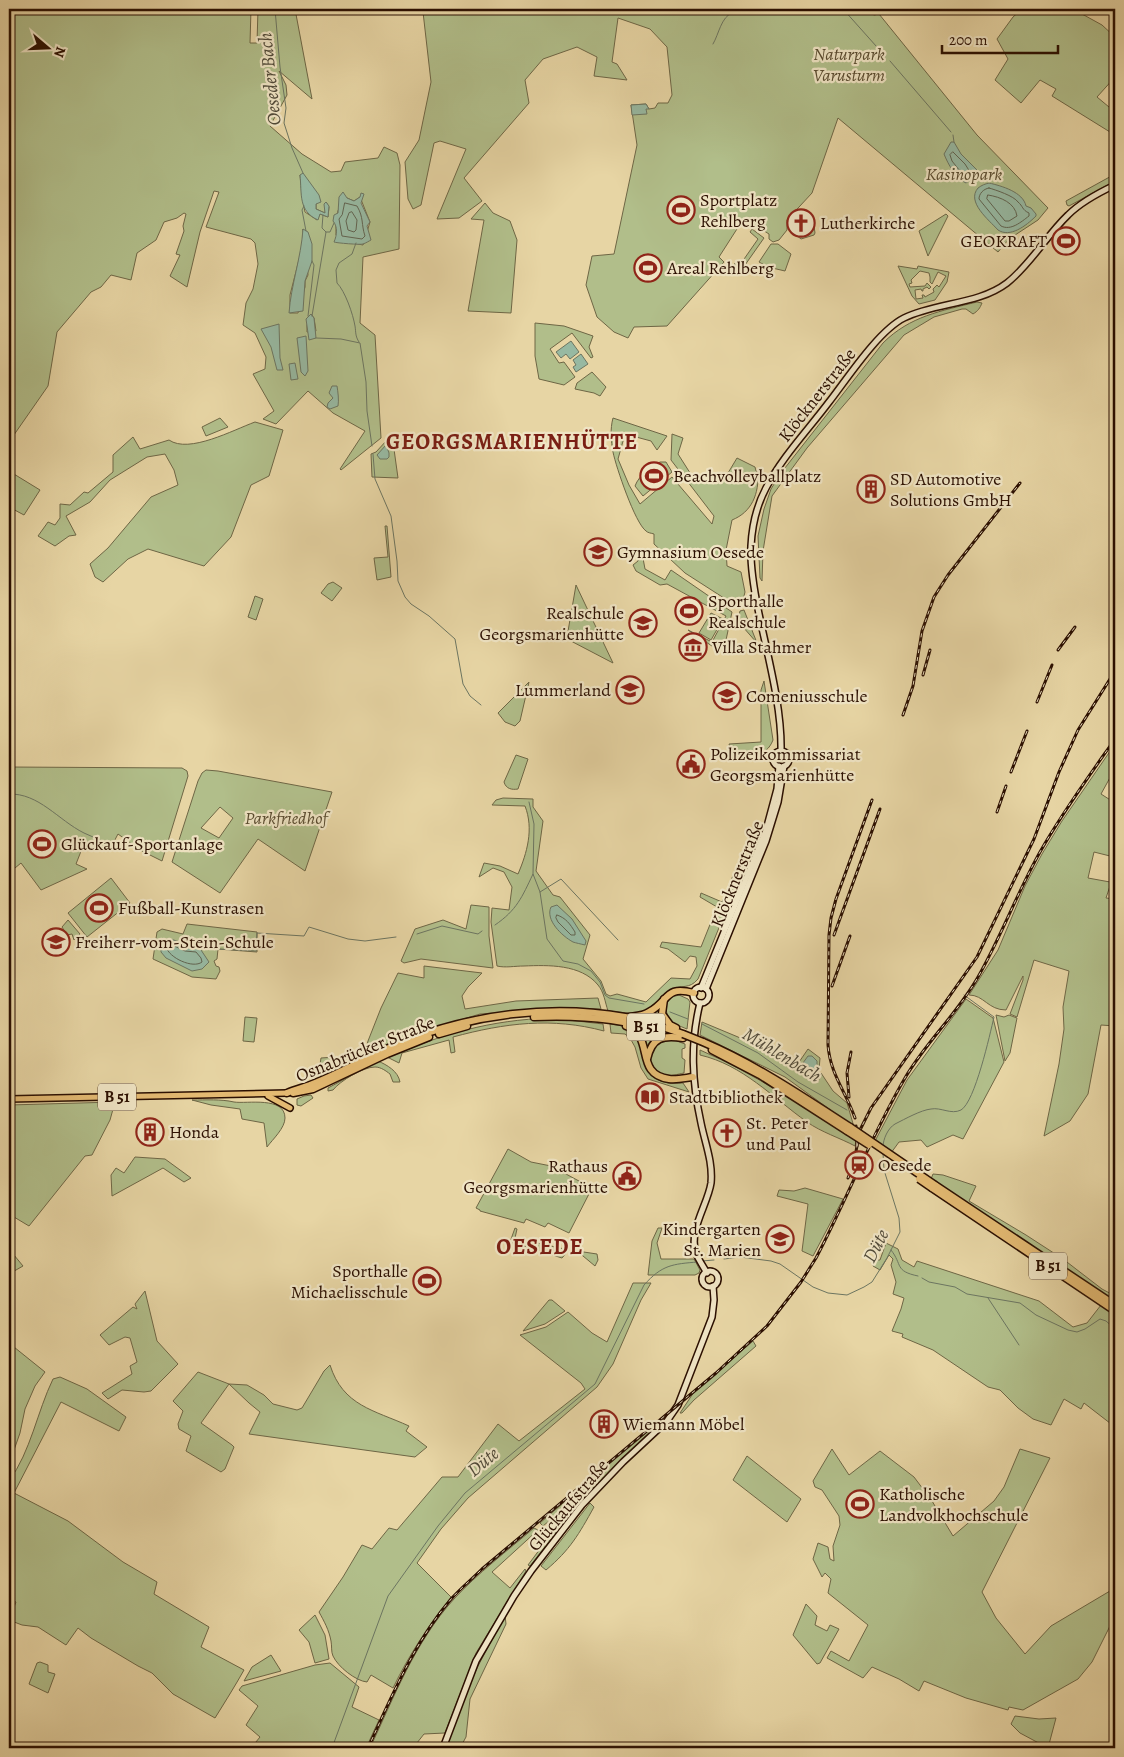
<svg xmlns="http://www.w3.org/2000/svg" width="1124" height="1757" font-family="Alegreya,serif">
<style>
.green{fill:#b1be8a;stroke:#6e6645;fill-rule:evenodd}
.water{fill:#97b9a2;stroke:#6c7561}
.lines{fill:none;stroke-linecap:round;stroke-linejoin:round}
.shore{stroke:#616451;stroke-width:1}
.stream{stroke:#6c7561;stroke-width:1}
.secondary-casing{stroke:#2b0f00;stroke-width:8}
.primary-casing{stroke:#2b0f00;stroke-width:8}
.highway-casing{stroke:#2b0f00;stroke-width:9}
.secondary{stroke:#efe4c4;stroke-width:5}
.primary{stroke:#e4ba72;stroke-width:5}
.highway{stroke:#e4ba72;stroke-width:6}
.rail-casing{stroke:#2b0f00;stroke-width:3}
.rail{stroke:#efe4c4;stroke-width:1;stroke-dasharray:4;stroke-linecap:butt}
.highway-bridge-casing{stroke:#2b0f00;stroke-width:9;stroke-linecap:butt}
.highway-bridge{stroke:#e4ba72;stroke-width:6}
.labels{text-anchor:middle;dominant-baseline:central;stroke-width:4.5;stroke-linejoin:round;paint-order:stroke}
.shield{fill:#efe4c4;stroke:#664f3b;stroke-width:1}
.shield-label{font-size:16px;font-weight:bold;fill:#2b0f00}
.park-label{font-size:18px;font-style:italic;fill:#5a4c30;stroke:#efe4c4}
.poi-label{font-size:18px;fill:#2b0f00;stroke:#efe4c4;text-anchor:start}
.street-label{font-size:18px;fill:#2b0f00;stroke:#efe4c4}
.water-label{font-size:19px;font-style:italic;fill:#514a39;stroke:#efe4c4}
.district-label{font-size:22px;font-weight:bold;letter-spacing:1px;fill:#7a1f14;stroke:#efe4c4}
</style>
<rect width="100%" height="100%" fill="#e7d5a4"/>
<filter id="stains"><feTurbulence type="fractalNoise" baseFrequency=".004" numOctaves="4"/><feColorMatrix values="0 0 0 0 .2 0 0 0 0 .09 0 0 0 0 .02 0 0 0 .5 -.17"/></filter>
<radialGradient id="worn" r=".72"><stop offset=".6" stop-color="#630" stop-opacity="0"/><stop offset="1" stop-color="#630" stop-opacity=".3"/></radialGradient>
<g class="green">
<path d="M9,9H251L250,43H257L258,9H295L312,99L279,71L286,85L287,95L270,126L302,154L331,172L341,171L345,162L378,158L384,147L397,153L400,165L399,249L363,257L360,323L375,335L381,438L341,470L340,469L365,431L333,413L308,391L276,424L263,419L274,411L253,374L265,369L266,357L255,333L243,325L246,303L253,289L258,264L255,243L251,239L206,227L219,192L214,191L200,232L187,287L170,276L180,255L176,254L184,231L183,226L186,214L184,213L177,218L164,222L156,240L137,253L131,280L111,275L101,287L91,292L57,332L48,386L9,442ZM300,175L316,204V209L325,213L326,202L329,207L328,217L320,214L317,220L305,212L302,196ZM360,197L370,222L363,245L348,242L336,235C336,220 335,208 347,198L354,201ZM303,229L308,275L305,281V287L298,313H290V295L302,248ZM311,314L314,318L316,331L307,332V325Z"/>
<path d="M420,9H871L870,12L874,15L879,14L977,135L1048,208L1038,220L1009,239L998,252L838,118L812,193L787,220V230L779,240L773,242L769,239V234L744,218L719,257L724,262L667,326L634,327L628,338L614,332L597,317L586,285L592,256L614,254L637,145L631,105L646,104L649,109L655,108L658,103H668L672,95L667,47L650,29L618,18L612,62L617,64L627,80L594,76L597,57L577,47L543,59L525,80L529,103L464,178L482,201L459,218L437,219L466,149L440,141L434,143L421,205L413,209L408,199L405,162L419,140L431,82L423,12Z"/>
<path d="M1022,9H1073L1102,25L1115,37V77L1097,97L1115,112V125L1110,132L1052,96L1056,89L1040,80L1021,103L995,80L1008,59L997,39L1013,17Z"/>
<path d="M1115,174V181L1069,206L1067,205L1066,201Z"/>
<path d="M485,203L493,213L510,221L517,240L511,313L468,311L484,220L471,219Z"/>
<path d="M807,213L813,219L815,233L814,235L801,239L796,235L794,226L795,225L797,227L796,229L798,231L800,229L803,231L809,221L804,217Z"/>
<path d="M946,214L948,216L928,256L919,231Z"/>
<path d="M752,229L764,238L745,265L734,266L735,263L742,262L758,239L750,232Z"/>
<path d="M771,244H778L791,254L785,271L768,267L759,262Z"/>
<path d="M898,266L917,269L918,266L949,272L947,282L935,300L919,304L912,296ZM920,271L929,273L930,277V282L932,284L938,272L946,276L939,287L937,285L933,289L934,292L925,297L924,295H922L923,298L916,299L915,290L921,289L922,291H923V289L927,287L929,289L931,287L927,283L925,286L910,287L909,284L912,283L911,280Z"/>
<path d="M977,302L982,303C980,308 978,311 973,314L966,309H962L934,317L904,335L807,448L772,496L763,551L762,581L760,578L758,536L764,509L771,489L781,473L883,343C910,316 941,311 977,302Z"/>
<path d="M535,323L564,326L593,336L589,347L593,357L591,358L572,333L550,349L559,363L564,362L575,377L564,385L539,379L535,356Z"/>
<path d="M592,372L606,387L600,396L594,393L575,389L577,383Z"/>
<path d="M220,418L228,427L206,436L202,427Z"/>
<path d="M613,418L667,436L657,450L651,441L625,434L618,459L629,485L640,504L672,477L712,524L714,516L671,460L672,434L683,438L678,454L692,476L710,482L728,473L737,458L755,467L756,471L758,472C759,494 752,512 732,520L726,550L727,566L741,572L745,592L743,600L736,603L727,600L685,573L654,544V534C651,533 648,533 646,531C635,523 616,467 613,452C611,441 610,429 613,418Z"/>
<path d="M255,422L283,430L269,476L251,485L231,537L204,566L148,549L128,559L103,582L95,577L90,564L108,548L151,497L178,485L174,470L165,454L147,457L110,480L90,502L66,516L76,535L69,536L55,546L38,536L48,522L55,525L60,518V504L70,505L84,492L88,493L113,472V455L133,437L140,449L169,440C189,454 233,430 255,422Z"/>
<path d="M387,440L393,442L398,478L372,477L371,454L376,452Z"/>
<path d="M660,462H666L672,472L643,496L635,486C639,475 651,467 660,462Z"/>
<path d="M9,471L40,490L24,515L9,507Z"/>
<path d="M385,526H387L391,577L377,580L374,558L388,557Z"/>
<path d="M642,553L645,569L665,580L671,570L732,612L726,640L718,650L688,630L712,642L726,616L667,584L660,585L636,571L633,565L638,561L639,554Z"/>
<path d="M333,582L342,588L332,601L321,593L328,584Z"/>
<path d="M576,585L613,663L569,640L567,637Z"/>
<path d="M255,596L263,599L256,620L248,617Z"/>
<path d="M744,610L757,643L743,627L737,624L740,611Z"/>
<path d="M711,613L723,619L711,640L699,633Z"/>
<path d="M764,681L773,740C766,758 751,755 733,757L729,744L761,742V690Z"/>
<path d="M529,682L520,721L515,726L505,722L498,713Z"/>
<path d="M1115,744V772L1114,771L1112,774L1101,794L1115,803V846L1110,856L1094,852L1088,878L1110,882V886L1106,898L1115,899V1026L1101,1025L1088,1094L1070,1121L1044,1136L1059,1064L1064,1029L1063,1007L1069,971L1034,960L1017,1017L1010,1014L1023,980V976L1006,1010C988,1010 984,995 969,995L998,950L1025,886L1042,854L1062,821Z"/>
<path d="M516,755L528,759L518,789C512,790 506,789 504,782Z"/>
<path d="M9,767L182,768L187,771L188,776L162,861L140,850L118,834L109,851L85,841L76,864L87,869L41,890L21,863L9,873Z"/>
<path d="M206,770L218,771L332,792L305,871L258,839L220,893L172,862L198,781L202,773ZM220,807L233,818L219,838L201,828Z"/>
<path d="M503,798L533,799V807L543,821L536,871L553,895L560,897L590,935L583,959L601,981L606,994L610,996L617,994L646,1002L671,978L690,979L697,966L696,957L690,956L685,962L668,949L660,947L662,942L701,947L717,907L700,897L701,893L722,902L742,854L748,857L698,979C689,990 682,984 670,990C663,994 659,1001 653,1006C640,1017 623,1012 608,1011C605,1002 604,992 598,985C581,964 548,965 524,966C515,966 505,968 497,966L491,922L492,908L509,910L512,887L504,872L493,868L479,877L484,863L500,866L518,874C527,853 534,829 525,806L492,805L496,800Z"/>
<path d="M111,878L130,903L87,937L68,913Z"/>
<path d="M471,905L489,907V936L493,968L421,959L404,963L401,961L415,929L443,920L466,929Z"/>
<path d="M68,920L80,934L74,940L72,934L67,935L62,927Z"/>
<path d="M187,924L257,932V952L218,949L217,959L214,961L216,966L219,967L220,971L216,979L192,977L153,959L157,932L162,929L183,934ZM177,941L186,946L199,947L161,952Z"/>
<path d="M424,966L482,973L468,987L462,996L465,1009L516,1001L598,998L601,1009L563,1008L480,1014L407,1036L373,1052L370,1051L367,1045L368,1041L381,1008L398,973L424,978Z"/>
<path d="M679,995L688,999L690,1002L687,1029C672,1023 666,1021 666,1004L672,997Z"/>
<path d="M966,999L993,1018L1004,1062L963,1139L953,1135L927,1147L921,1140L899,1142L891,1153L875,1141L907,1080Z"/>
<path d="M660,1005L667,1026L640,1018Z"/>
<path d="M996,1015L1004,1017L1009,1015L1017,1018L1010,1053L1005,1061Z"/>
<path d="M245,1017L257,1018L254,1042L243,1041Z"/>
<path d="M551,1018L603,1024L604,1031C552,1017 505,1023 453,1037L455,1052L451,1053L449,1040L402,1053L399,1063L387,1057C444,1034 489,1020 551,1018Z"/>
<path d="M702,1022L738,1037L806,1075L795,1068L808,1049L820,1058L818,1082L821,1073L833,1091L847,1103L854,1127L785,1077L700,1035Z"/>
<path d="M610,1024C616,1025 624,1025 629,1028C655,1045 629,1087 683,1083L689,1092L648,1079L641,1068L635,1047L630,1038L625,1034L611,1033Z"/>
<path d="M637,1027L664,1035L656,1038L646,1050L642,1034Z"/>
<path d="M666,1040H674L685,1044V1048L682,1049V1058L685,1060L684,1073C678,1074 670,1077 664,1075C643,1069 648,1045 666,1040Z"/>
<path d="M700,1050C756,1074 805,1108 856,1141L855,1146C840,1138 821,1132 807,1122C772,1097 743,1065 700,1055Z"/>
<path d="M350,1056H364L318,1077L321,1058Z"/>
<path d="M378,1061C387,1065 398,1071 400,1082H393L390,1074C386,1071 381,1067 375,1067C363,1067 340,1081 333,1090L328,1091V1088Z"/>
<path d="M311,1095L313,1098L301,1106L297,1105V1099L304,1096Z"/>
<path d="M192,1100C206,1100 221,1099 234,1102C247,1104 285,1096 285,1118C285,1128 273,1139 267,1147L264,1123L242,1119L240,1109L211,1105Z"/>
<path d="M115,1102L110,1120L92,1155L85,1156L29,1226L9,1214V1105Z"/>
<path d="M508,1149L531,1162L551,1166L592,1188L569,1233L548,1223L545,1227L526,1219L524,1223L480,1211V1210L476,1208Z"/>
<path d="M135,1157L165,1159L191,1178L184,1182L163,1168L112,1196L111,1175L116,1168L124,1173Z"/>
<path d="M933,1174L943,1175L976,1186L969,1201L1026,1235L1063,1259L1102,1289L1115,1296V1302L931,1179Z"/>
<path d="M805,1188L843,1199L813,1256L802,1251L808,1204L777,1196L779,1190L794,1191Z"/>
<path d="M515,1228L517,1229L515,1238L569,1250L562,1258L510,1242Z"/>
<path d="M658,1228H662L657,1243L661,1259H694L700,1270L699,1273L695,1275H648L652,1241Z"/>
<path d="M886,1243L898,1249L902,1260L914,1267L917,1261L1039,1301L1073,1327L1087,1323L1101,1305L1115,1315V1427L1084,1403L1081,1409L1064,1399L1051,1425L1033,1419L1018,1408L1000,1390L988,1387L933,1350L902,1337L903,1334L892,1331L901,1309L904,1298L893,1294L896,1282L891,1265L893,1259L889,1255L880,1270L873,1266L876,1260H880Z"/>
<path d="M9,1249L23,1266L9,1274Z"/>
<path d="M577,1251L597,1254L598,1260L595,1266Z"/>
<path d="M633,1283H651L641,1300L613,1364L597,1387L468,1498L441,1529L417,1563L451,1597C428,1626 409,1655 393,1688L371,1675L367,1682C356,1681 338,1667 333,1656C331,1652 332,1646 331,1641C329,1630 324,1621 319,1612L343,1577L362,1545L372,1549L389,1528L397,1530L442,1477H458L498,1424L519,1441L585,1389L581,1383L520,1335L546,1327L568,1312L592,1333L607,1342Z"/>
<path d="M145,1291L157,1341L178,1364L151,1391L144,1392L122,1390L108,1399L102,1393L132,1374L130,1366L137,1362L130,1338L125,1337L109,1345L100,1335L133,1307L137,1309L135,1304Z"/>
<path d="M549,1300H552L565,1311L545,1324L523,1331Z"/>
<path d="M753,1341L756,1346L694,1400L682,1413H680L694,1392Z"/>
<path d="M9,1343L45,1372L35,1386L25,1409L20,1433L14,1450L9,1449Z"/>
<path d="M330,1365C343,1406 374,1410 409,1426L406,1431L427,1447L415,1457L249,1434L260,1412L249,1403L229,1384L201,1423L232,1445L234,1447L225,1469L221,1472L186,1451L191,1436L179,1429L178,1424L183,1411L173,1401L198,1372L229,1384L247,1385L264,1395L273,1404L297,1410L302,1408L324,1371Z"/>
<path d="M60,1377L87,1389L126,1417L119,1431L61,1402L14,1493L68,1521L123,1562L157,1582L154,1594L209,1627L201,1647L244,1670C235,1686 225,1702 215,1718L173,1694L152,1673L138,1666L91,1638L78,1628L66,1645L38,1627L22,1625L9,1620L16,1602L9,1599V1481C31,1451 37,1412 53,1379Z"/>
<path d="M671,1410L668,1416L607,1474L570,1515L530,1566L528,1565L564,1517L561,1511L543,1526L540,1523Z"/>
<path d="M832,1449L849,1475L880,1451L914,1477L932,1501L953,1536L994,1501L1004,1487L1020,1449L1050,1458L982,1592L996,1618L1025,1654L1051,1626L1115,1588V1616L1092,1662L1078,1679L1023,1710L1009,1707L1008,1710L966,1698L924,1681L919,1691L899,1679L872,1667L863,1678L827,1658L831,1651L849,1661L868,1625L828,1593L831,1579L825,1573L822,1577L813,1559L818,1543L828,1547L830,1559L834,1561L833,1546L840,1525L839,1516L822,1490L815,1487L813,1481Z"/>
<path d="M747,1456L801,1499L787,1522L733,1480Z"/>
<path d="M590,1503L594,1507C579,1534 570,1550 546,1570L541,1566Z"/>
<path d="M534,1528L538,1530L492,1572L510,1588L525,1569L526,1571L476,1653L445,1733L424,1734L413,1748H370C394,1697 415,1642 454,1599C478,1573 507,1551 534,1528Z"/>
<path d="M806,1604L817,1616L815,1625L827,1631L830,1625L839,1629L820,1663L817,1664L793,1635Z"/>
<path d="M315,1615L325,1635L329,1659L315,1663L309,1642L299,1630Z"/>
<path d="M505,1615L506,1624L470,1699L466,1737L460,1748H443L477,1668Z"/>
<path d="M271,1655L281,1671L244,1681L252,1667Z"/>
<path d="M40,1662L48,1665V1672L55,1674L48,1693L29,1684L37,1663Z"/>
<path d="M330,1663L359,1687L352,1707L379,1720L366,1748H251L260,1737L246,1725L258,1706L239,1690L242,1686L315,1665Z"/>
<path d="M1015,1716L1039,1719L1056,1718L1048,1748L1020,1733L1011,1724Z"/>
</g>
<g class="water">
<path d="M646,104L649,109H646L647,114L632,115L631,105Z"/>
<path d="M951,142H954L961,154L981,174L980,177L973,178L966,183C956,179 948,164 944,154Z"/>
<path d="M303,173L319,195L321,202L316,204V209L325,213L324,204L326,202L329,206L328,217L320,214L318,220C298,211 302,194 300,175Z"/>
<path d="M989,183C1002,186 1023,192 1026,206L1031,208L1036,214V216C1026,226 1010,238 998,230C989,220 966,202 978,188C982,185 985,184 989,183Z"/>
<path d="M343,192L347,198L354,201L360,197L361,193L364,194L361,203L370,222L367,226L371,240C369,241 366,243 363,244C361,245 336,243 334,242C337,235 338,227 333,221L334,215L338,213L339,197Z"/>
<path d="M303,229L308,232L312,244V261L305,281L303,311L289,313C291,285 301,258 303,229Z"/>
<path d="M311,314L314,318L316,338L309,340L306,319Z"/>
<path d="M279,324L280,358L283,370H277L271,347L261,329Z"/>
<path d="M306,336L308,371L305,376L301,372L297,338Z"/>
<path d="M571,341L579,352L570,359L566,354L561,358L556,352Z"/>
<path d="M581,354L588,364L576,372L573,367L576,365L573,360Z"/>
<path d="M295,363L298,379L291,380L289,364Z"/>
<path d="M332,386H337C338,392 339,400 338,406L330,409L327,407L328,403L333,398L329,393Z"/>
<path d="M386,445L389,453V457L387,459H380L377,455Z"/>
<path d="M557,905L572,919L586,941L585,945C581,944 576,943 573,942C562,936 545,920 551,907Z"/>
<path d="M170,939L177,941L186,946L199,947L209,962L202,969L192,971L166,958L161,952V943Z"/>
<path d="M808,1056H812L817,1061V1070L815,1075L801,1069L800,1067Z"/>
</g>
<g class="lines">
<g class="shore">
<path d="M953,152L965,164L970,172V175L964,176L952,161L950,155Z"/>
<path d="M989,188C996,190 1014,196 1018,202C1023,206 1022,210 1029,213V216C1021,222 1011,231 1001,226L979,199C979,194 983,189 989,188Z"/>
<path d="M988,195C1001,197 1015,203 1017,216L1009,221H1005L987,199Z"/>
<path d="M345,203L357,206C364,218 361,224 365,236L362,239L342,236L339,219L342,215Z"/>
<path d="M352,212L357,220L356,230L354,232L348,230L346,221L349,213Z"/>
<path d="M557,915C566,918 570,924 575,932V935H571L558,922L556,918Z"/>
<path d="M170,944L185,951L196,952L201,958L202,962C193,969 169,958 166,947Z"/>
</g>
<g class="stream">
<path d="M275,9L280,67L286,108L284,123L292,148L303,173"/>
<path d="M843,9L885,56"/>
<path d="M713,44C719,34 721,17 732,13"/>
<path d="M890,61L951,132"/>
<path d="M953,135L954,142"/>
<path d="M304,206L302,210L306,231"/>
<path d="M326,232H330L334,223"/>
<path d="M356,243L352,254L339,263L336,270L337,283C345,291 353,314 355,326C356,332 355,336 359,342"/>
<path d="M308,316L314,265L312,261"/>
<path d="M312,316L326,232L322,228L323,215"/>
<path d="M316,338L341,339L360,343L366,382L367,411L372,446"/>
<path d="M373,454L375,479L391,516L397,561L398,581L405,597L411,604L429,616L455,639L463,684L470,696L481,705"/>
<path d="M9,794C39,793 58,820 84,833C92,837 101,840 109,844"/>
<path d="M529,802L534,824L533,874"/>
<path d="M540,892L561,879L618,940"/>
<path d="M495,925C517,910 522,897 533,874L540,892L547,939L563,961L578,964L591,971L600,982L605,995L609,998L644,1004"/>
<path d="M417,934L442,926L478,934L482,931"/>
<path d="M218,949L256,951L257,933L304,936L309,927L348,939L365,941L396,937"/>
<path d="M670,1012L688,1019"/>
<path d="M702,1024L758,1053L798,1082L847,1110"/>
<path d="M883,1147C883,1139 888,1128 895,1124C905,1119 921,1110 931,1109C941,1107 951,1115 961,1110C975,1102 990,1034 994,1017L964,995"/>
<path d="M891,1250C903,1265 894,1271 918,1276"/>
<path d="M724,1259L740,1257L771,1261L780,1264L813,1287L828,1293L847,1295L864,1287L872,1282L887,1258L900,1232L899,1218L884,1170L883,1153"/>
<path d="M702,1261L714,1260"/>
<path d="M922,1278L929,1282L955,1287L967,1294L1020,1303L1036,1315L1068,1330L1077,1332L1085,1329L1100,1319L1106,1321L1115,1329"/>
<path d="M988,1298L1019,1345"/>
<path d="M332,1748L388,1596L438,1526L465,1493L595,1384L644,1285C662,1265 672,1264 698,1262"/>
</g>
<g class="secondary-casing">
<g id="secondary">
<path d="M781,751C782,706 767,654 758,609C754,589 750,567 751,546C752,526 757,505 766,488C782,457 808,430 829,402C847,379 878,331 904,318C936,302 978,305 1007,283C1031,264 1046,236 1068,215C1081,202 1098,193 1115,185"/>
<circle cx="781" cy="759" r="8"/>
<circle cx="701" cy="995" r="8"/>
<path d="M701,988L766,830L777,789L779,766"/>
<path d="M706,989L766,841L778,802L784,766"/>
<path d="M700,1003C690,1044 692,1082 701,1123C705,1143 713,1162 711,1183C708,1204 688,1231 696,1253C698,1259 703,1266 707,1273"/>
<circle cx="710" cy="1279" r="8"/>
<path d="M443,1748L476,1661L514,1596L531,1571L582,1505L623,1462L667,1421L678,1405L712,1317L714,1300L713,1286"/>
</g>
</g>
<g class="primary-casing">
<g id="primary">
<path d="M268,1096L290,1108"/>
<path d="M9,1099L287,1093"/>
</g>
</g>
<g class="highway-casing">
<g id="highway">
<path d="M664,999L662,1014L670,1025L676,1028"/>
<path d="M534,1017C577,1015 619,1018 660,1031"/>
<path d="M629,1017C636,1016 643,1016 649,1012C670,1001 664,985 694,993"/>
<path d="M626,1026C656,1036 633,1074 669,1079C677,1080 685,1078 693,1077"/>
<path d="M439,1034L467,1026"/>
<path d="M703,1042C755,1064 802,1096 850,1127"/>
<path d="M712,1050L760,1075L847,1131"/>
<path d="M647,1059C652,1037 663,1035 683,1038"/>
<path d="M287,1093C296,1089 306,1087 315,1083C346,1071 374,1053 405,1041C473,1014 552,1004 625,1017C644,1021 664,1027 683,1034"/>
<path d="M293,1093L313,1089L387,1054L429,1037"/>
<path d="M935,1185L1115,1305"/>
<path d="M932,1188L1115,1311"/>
</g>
</g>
<use href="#secondary" class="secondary"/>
<use href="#primary" class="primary"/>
<use href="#highway" class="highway"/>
<g class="rail-casing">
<g id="rail">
<path d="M1058,650L1075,627"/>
<path d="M923,675L930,650"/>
<path d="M1037,702L1052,665"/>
<path d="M903,715L913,686L922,631L934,597L948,575L1020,483"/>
<path d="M1011,772L1027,731"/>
<path d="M997,812L1006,786"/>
<path d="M834,935L880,809"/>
<path d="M832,986L850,936"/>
<path d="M849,1097L847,1073L851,1052"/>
<path d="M855,1118C846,1092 830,1074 828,1045L829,935L831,918L836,899L872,800"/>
<path d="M856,1126L857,1146"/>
<path d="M859,1132L871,1108L977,957L1034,839L1059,772L1078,730L1115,671"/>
<path d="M848,1178L854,1163L858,1140"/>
<path d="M368,1748C392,1696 414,1642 452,1598C461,1588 472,1579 482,1569L716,1373L767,1326L801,1282L816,1258C847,1199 871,1136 905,1078C926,1042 957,1014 978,977C1001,937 1017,893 1040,852C1062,813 1089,776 1115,739"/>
</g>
</g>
<use href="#rail" class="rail"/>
<g class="highway-bridge-casing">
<g id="highway-bridge">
<path d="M683,1034L703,1042"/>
<path d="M850,1127L935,1185"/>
<path d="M847,1131L869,1145"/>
<path d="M919,1179L932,1188"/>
</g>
</g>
<use href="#highway-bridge" class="highway-bridge"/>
</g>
<defs>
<g id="stadium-ring" transform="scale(1.4375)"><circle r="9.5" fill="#efe4c4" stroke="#8f2418" stroke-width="1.5"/><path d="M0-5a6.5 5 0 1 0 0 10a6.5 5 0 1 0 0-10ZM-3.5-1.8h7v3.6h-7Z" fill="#8f2418"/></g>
<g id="church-ring" transform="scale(1.4375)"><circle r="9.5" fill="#efe4c4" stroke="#8f2418" stroke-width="1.5"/><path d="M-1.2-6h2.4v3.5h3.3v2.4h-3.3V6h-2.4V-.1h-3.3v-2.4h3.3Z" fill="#8f2418"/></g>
<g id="building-ring" transform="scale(1.4375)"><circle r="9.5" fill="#efe4c4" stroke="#8f2418" stroke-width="1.5"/><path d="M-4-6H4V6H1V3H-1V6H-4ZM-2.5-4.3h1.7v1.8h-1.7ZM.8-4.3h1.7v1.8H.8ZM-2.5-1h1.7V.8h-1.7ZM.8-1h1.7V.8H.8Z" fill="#8f2418"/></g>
<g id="school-ring" transform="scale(1.4375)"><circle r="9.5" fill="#efe4c4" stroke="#8f2418" stroke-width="1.5"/><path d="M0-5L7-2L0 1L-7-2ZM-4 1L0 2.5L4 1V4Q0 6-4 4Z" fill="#8f2418"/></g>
<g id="museum-ring" transform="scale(1.4375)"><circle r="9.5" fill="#efe4c4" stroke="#8f2418" stroke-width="1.5"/><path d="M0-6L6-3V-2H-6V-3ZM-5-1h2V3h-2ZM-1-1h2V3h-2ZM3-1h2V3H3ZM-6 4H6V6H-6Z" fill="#8f2418"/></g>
<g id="civic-ring" transform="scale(1.4375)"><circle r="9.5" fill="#efe4c4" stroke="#8f2418" stroke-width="1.5"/><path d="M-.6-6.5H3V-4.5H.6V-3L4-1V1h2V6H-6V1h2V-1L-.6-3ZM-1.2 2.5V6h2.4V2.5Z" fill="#8f2418"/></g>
<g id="library-ring" transform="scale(1.4375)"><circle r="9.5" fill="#efe4c4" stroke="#8f2418" stroke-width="1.5"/><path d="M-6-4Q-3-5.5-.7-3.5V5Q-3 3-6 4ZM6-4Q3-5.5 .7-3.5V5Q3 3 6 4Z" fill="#8f2418"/></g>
<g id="station-ring" transform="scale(1.4375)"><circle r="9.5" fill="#efe4c4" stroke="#8f2418" stroke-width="1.5"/><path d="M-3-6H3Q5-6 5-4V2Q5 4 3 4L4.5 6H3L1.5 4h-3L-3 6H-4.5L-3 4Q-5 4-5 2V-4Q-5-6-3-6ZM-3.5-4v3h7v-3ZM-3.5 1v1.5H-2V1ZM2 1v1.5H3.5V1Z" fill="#8f2418"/></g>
</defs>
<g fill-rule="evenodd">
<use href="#stadium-ring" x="681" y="210"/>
<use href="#church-ring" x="801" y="223"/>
<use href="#stadium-ring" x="1066" y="241"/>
<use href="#stadium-ring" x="648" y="268"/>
<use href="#stadium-ring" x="654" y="476"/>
<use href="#building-ring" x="871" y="489"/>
<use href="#school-ring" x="598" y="552"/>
<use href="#stadium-ring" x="689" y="611"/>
<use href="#school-ring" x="643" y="623"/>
<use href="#museum-ring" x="693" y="647"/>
<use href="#school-ring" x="630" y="690"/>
<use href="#school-ring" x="727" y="696"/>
<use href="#civic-ring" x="691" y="764"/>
<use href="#stadium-ring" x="42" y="844"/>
<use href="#stadium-ring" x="99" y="908"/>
<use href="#school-ring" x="56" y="942"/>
<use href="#library-ring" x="650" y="1097"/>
<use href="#building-ring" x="150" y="1132"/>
<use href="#church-ring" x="727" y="1133"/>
<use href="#station-ring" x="859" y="1165"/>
<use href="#civic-ring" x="627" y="1176"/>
<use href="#school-ring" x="780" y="1239"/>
<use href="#stadium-ring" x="427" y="1281"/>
<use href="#building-ring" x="604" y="1424"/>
<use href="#stadium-ring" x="860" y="1504"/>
</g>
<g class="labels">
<g class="shield">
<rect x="627" y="1013.5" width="38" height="27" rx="4"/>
<rect x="98" y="1083.5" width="38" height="27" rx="4"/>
<rect x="1029" y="1252.5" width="38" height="27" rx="4"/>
</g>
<g class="shield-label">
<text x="646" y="1027">B 51</text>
<text x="117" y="1097">B 51</text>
<text x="1048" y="1266">B 51</text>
</g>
<g class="park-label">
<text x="849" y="54">Naturpark<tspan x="849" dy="21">Varusturm</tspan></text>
<text x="964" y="174">Kasinopark</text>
<text x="286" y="818">Parkfriedhof</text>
</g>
<g class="poi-label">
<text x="700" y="200">Sportplatz<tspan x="700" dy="21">Rehlberg</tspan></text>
<text x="820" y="223">Lutherkirche</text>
<text x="1047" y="241" text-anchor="end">GEOKRAFT</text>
<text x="667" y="268">Areal Rehlberg</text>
<text x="673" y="476">Beachvolleyballplatz</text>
<text x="890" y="479">SD Automotive<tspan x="890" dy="21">Solutions GmbH</tspan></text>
<text x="617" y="552">Gymnasium Oesede</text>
<text x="708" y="601">Sporthalle<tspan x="708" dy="21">Realschule</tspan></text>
<text x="624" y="613" text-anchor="end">Realschule<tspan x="624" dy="21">Georgsmarienhütte</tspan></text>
<text x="712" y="647">Villa Stahmer</text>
<text x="611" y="690" text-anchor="end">Lummerland</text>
<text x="746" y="696">Comeniusschule</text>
<text x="710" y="754">Polizeikommissariat<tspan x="710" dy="21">Georgsmarienhütte</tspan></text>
<text x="61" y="844">Glückauf-Sportanlage</text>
<text x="118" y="908">Fußball-Kunstrasen</text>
<text x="75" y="942">Freiherr-vom-Stein-Schule</text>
<text x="669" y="1097">Stadtbibliothek</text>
<text x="746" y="1123">St. Peter<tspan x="746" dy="21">und Paul</tspan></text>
<text x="169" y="1132">Honda</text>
<text x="878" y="1165">Oesede</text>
<text x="608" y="1166" text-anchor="end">Rathaus<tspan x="608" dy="21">Georgsmarienhütte</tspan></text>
<text x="761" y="1229" text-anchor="end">Kindergarten<tspan x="761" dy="21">St. Marien</tspan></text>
<text x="408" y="1271" text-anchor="end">Sporthalle<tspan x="408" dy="21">Michaelisschule</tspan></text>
<text x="623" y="1424">Wiemann Möbel</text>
<text x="879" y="1494">Katholische<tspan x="879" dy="21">Landvolkhochschule</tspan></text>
</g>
<g class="street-label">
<text transform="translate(817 395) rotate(-52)">Klöcknerstraße</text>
<text transform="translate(737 874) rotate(-68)">Klöcknerstraße</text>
<text transform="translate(365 1049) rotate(-22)">Osnabrücker Straße</text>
<text transform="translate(568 1505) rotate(-50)">Glückaufstraße</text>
</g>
<g class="water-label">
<text transform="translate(270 79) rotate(-96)">Oeseder Bach</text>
<text transform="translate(782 1055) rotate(31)">Mühlenbach</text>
<text transform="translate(876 1246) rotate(-63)">Düte</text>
<text transform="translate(483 1462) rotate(-40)">Düte</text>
</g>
<g class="district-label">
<text x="512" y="442">GEORGSMARIENHÜTTE</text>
<text x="540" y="1247">OESEDE</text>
</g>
</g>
<rect width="1124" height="1757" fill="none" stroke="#e7d5a4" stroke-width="30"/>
<rect x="10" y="10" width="1104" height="1737" fill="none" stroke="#2b0f00" stroke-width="2.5"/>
<rect x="15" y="15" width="1094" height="1727" fill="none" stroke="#2b0f00"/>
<g transform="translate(48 48) rotate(109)" stroke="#efe4c4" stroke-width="4" paint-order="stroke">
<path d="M0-4L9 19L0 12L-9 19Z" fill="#2b0f00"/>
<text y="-8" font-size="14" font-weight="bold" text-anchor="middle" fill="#2b0f00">N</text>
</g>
<path d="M942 45v8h116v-8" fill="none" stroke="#2b0f00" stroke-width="2.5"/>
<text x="949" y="45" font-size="15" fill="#2b0f00" stroke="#efe4c4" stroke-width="4" paint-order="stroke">200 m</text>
<rect width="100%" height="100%" filter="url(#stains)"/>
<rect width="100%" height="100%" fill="url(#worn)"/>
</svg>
